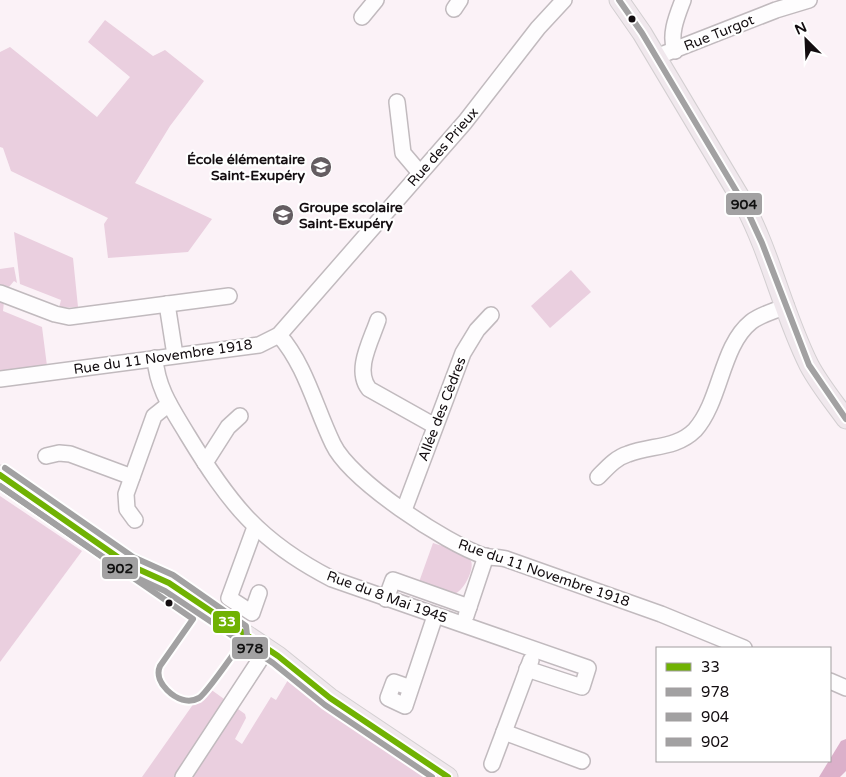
<svg xmlns="http://www.w3.org/2000/svg" width="846" height="777" font-family="'Varela Round',sans-serif">
<style>
.green{fill:#eacfdf}
.water{fill:#dbb0ca}
.lines{fill:none;stroke-linecap:round;stroke-linejoin:round}
.minor-casing{stroke:#c1babe;stroke-width:18}
.major-casing{stroke:#d3cfd1;stroke-width:21}
.minor{stroke:#fefdfe;stroke-width:15}
.major{stroke:#f0e8ed;stroke-width:19}
.bus-1-casing{stroke:#fff;stroke-width:10}
.bus-2-casing{stroke:#fff;stroke-width:10}
.bus-3-casing{stroke:#fff;stroke-width:10}
.bus-4-casing{stroke:#fff;stroke-width:10}
.bus-1{stroke:#70b202;stroke-width:6}
.bus-2{stroke:#a2a1a2;stroke-width:6}
.bus-3{stroke:#a2a1a2;stroke-width:6}
.bus-4{stroke:#a2a1a2;stroke-width:6}
.bus-dot{fill:#130d10;stroke:#fff;stroke-width:2}
.labels{text-anchor:middle;dominant-baseline:central;stroke-width:4.5;stroke-linejoin:round;paint-order:stroke}
.street-label{font-size:14px;fill:#130d10;stroke:#fff}
.poi-label{font-size:14px;font-weight:bold;fill:#130d10;stroke:#fff;text-anchor:end}
.line-badge{stroke:#fff;stroke-width:2}
.badge-label{font-size:14px;text-anchor:middle;font-weight:bold;fill:#fff}
.pale-badge-label{font-size:14px;text-anchor:middle;font-weight:bold;fill:#111}
</style>
<rect width="100%" height="100%" fill="#fbf2f7"/>
<g class="green">
<path d="M105,20L153,56L165,50L204,81L170,126L135,183L212,219L188,252L108,258L104,224L108,218L11,171L3,148L0,147V52L10,47L97,117L130,77L88,42Z"/>
<path d="M14,232L73,258L78,307L59,308L61,300L20,284Z"/>
<path d="M14,267L17,283L14,281L9,287L0,286V269Z"/>
<path d="M571,270L591,292L550,328L531,306Z"/>
<path d="M0,302H4L3,311L42,327L47,366L0,373Z"/>
<path d="M0,496L82,551L0,662Z"/>
<path d="M433,543C444,547 465,550 471,561C475,569 462,595 452,594C441,593 429,585 419,582Z"/>
<path d="M288,680L432,777H142L206,686L245,714L246,718L235,739L242,744L271,697L276,700Z"/>
</g>
<path class="water" d="M846,739V771L840,777H819L841,741Z"/>
<g class="lines">
<g class="minor-casing">
<g id="minor">
<path d="M454,9L460,0"/>
<path d="M362,17L376,0"/>
<path d="M675,51C669,34 677,16 683,0"/>
<path d="M656,57L776,10L809,0"/>
<path d="M397,102L403,153L420,173"/>
<path d="M0,293L55,314L69,317L229,296"/>
<path d="M167,304L175,355"/>
<path d="M378,320C371,341 354,370 369,389L435,426"/>
<path d="M279,335C306,366 315,407 333,444C350,480 445,543 484,556C491,558 499,557 506,559L661,614L744,648"/>
<path d="M155,358C157,388 172,409 187,434C229,503 258,541 332,579L588,668L582,687L527,669"/>
<path d="M0,379L259,345L279,335L465,122L538,28L564,0"/>
<path d="M46,456L59,453L70,454L132,477"/>
<path d="M205,463L228,427L240,416"/>
<path d="M598,477C607,468 615,458 628,454C651,445 676,449 695,430C721,401 721,346 751,322C761,314 775,311 786,306"/>
<path d="M404,510L463,353L477,330L491,315"/>
<path d="M135,520L127,509L126,494L154,416L169,404"/>
<path d="M255,527L229,598L252,613L259,593"/>
<path d="M386,599L393,580L469,607"/>
<path d="M466,616L486,556"/>
<path d="M830,681L846,688"/>
<path d="M411,688L394,682L388,698L405,706L435,616"/>
<path d="M504,732L582,761"/>
<path d="M492,764L531,660"/>
<path d="M183,777L267,649"/>
</g>
</g>
<g class="major-casing">
<g id="major">
<path d="M619,0L642,33L744,204C771,255 783,313 809,365C819,384 833,401 846,419"/>
<path d="M0,475L129,565L169,583L278,656L330,698L448,777"/>
</g>
</g>
<use href="#minor" class="minor"/>
<use href="#major" class="major"/>
<g class="bus-1-casing">
<path id="bus-1" d="M0,475L129,565L169,583L278,656L330,698L448,777"/>
</g>
<g class="bus-2-casing">
<path id="bus-2" d="M0,486L124,572L165,591L273,663L325,705L432,777"/>
</g>
<g class="bus-3-casing">
<path id="bus-3" d="M619,0L642,33L744,204L762,243L809,365L846,419"/>
</g>
<g class="bus-4-casing">
<path id="bus-4" d="M0,486L193,619L160,666C156,675 161,684 167,690C176,699 188,704 199,698C207,693 239,646 247,635L246,626L173,575L133,557L5,468"/>
</g>
<use href="#bus-1" class="bus-1"/>
<use href="#bus-2" class="bus-2"/>
<use href="#bus-3" class="bus-3"/>
<use href="#bus-4" class="bus-4"/>
</g>
<defs>
<g id="school-disc" transform="scale(1.125)"><circle r="9.5" fill="#645d61" stroke="#fff"/><path d="M0-5L7-2L0 1L-7-2ZM-4 1L0 2.5L4 1V4Q0 6-4 4Z" fill="#fff"/></g>
</defs>
<g fill-rule="evenodd">
<use href="#school-disc" x="321" y="167"/>
<use href="#school-disc" x="283" y="215"/>
</g>
<g class="bus-dot">
<circle cx="632" cy="19" r="4.5"/>
<circle cx="169" cy="603" r="4.5"/>
</g>
<g class="labels">
<g class="street-label">
<text transform="translate(719 33) rotate(-22)">Rue Turgot</text>
<text transform="translate(443 147) rotate(-49)">Rue des Prieux</text>
<text transform="translate(163 357) rotate(-8)">Rue du 11 Novembre 1918</text>
<text transform="translate(442 409) rotate(-69)">Allée des Cèdres</text>
<text transform="translate(544 573) rotate(19)">Rue du 11 Novembre 1918</text>
<text transform="translate(387 597) rotate(20)">Rue du 8 Mai 1945</text>
</g>
<g class="poi-label">
<text x="305" y="159">École élémentaire<tspan x="305" dy="16">Saint-Exupéry</tspan></text>
<text x="299" y="207" text-anchor="start">Groupe scolaire<tspan x="299" dy="16">Saint-Exupéry</tspan></text>
</g>
</g>
<g class="line-badge">
<rect x="725" y="192" width="38" height="24" rx="5" fill="#a2a1a2"/>
<rect x="101" y="556" width="38" height="24" rx="5" fill="#a2a1a2"/>
<rect x="212" y="610" width="29" height="24" rx="5" fill="#70b202"/>
<rect x="231" y="636" width="38" height="24" rx="5" fill="#a2a1a2"/>
</g>
<g class="badge-label">
<text x="227" y="626">33</text>
</g>
<g class="pale-badge-label">
<text x="744" y="209">904</text>
<text x="120" y="573">902</text>
<text x="250" y="653">978</text>
</g>
<rect x="656" y="647" width="175" height="115" fill="#ffffff" stroke="#a19e9f"/>
<rect x="666" y="663" width="25" height="8" fill="#70b202" stroke="#a19e9f"/>
<text x="701" y="672" font-size="15" fill="#130d10">33</text>
<rect x="666" y="688" width="25" height="8" fill="#a2a1a2" stroke="#a19e9f"/>
<text x="701" y="697" font-size="15" fill="#130d10">978</text>
<rect x="666" y="713" width="25" height="8" fill="#a2a1a2" stroke="#a19e9f"/>
<text x="701" y="722" font-size="15" fill="#130d10">904</text>
<rect x="666" y="738" width="25" height="8" fill="#a2a1a2" stroke="#a19e9f"/>
<text x="701" y="747" font-size="15" fill="#130d10">902</text>
<g transform="translate(806 40) rotate(336)" stroke="#ffffff" stroke-width="4" paint-order="stroke">
<path d="M0-4L9 19L0 12L-9 19Z" fill="#130d10"/>
<text y="-8" font-size="14" font-weight="bold" text-anchor="middle" fill="#130d10">N</text>
</g>
</svg>
